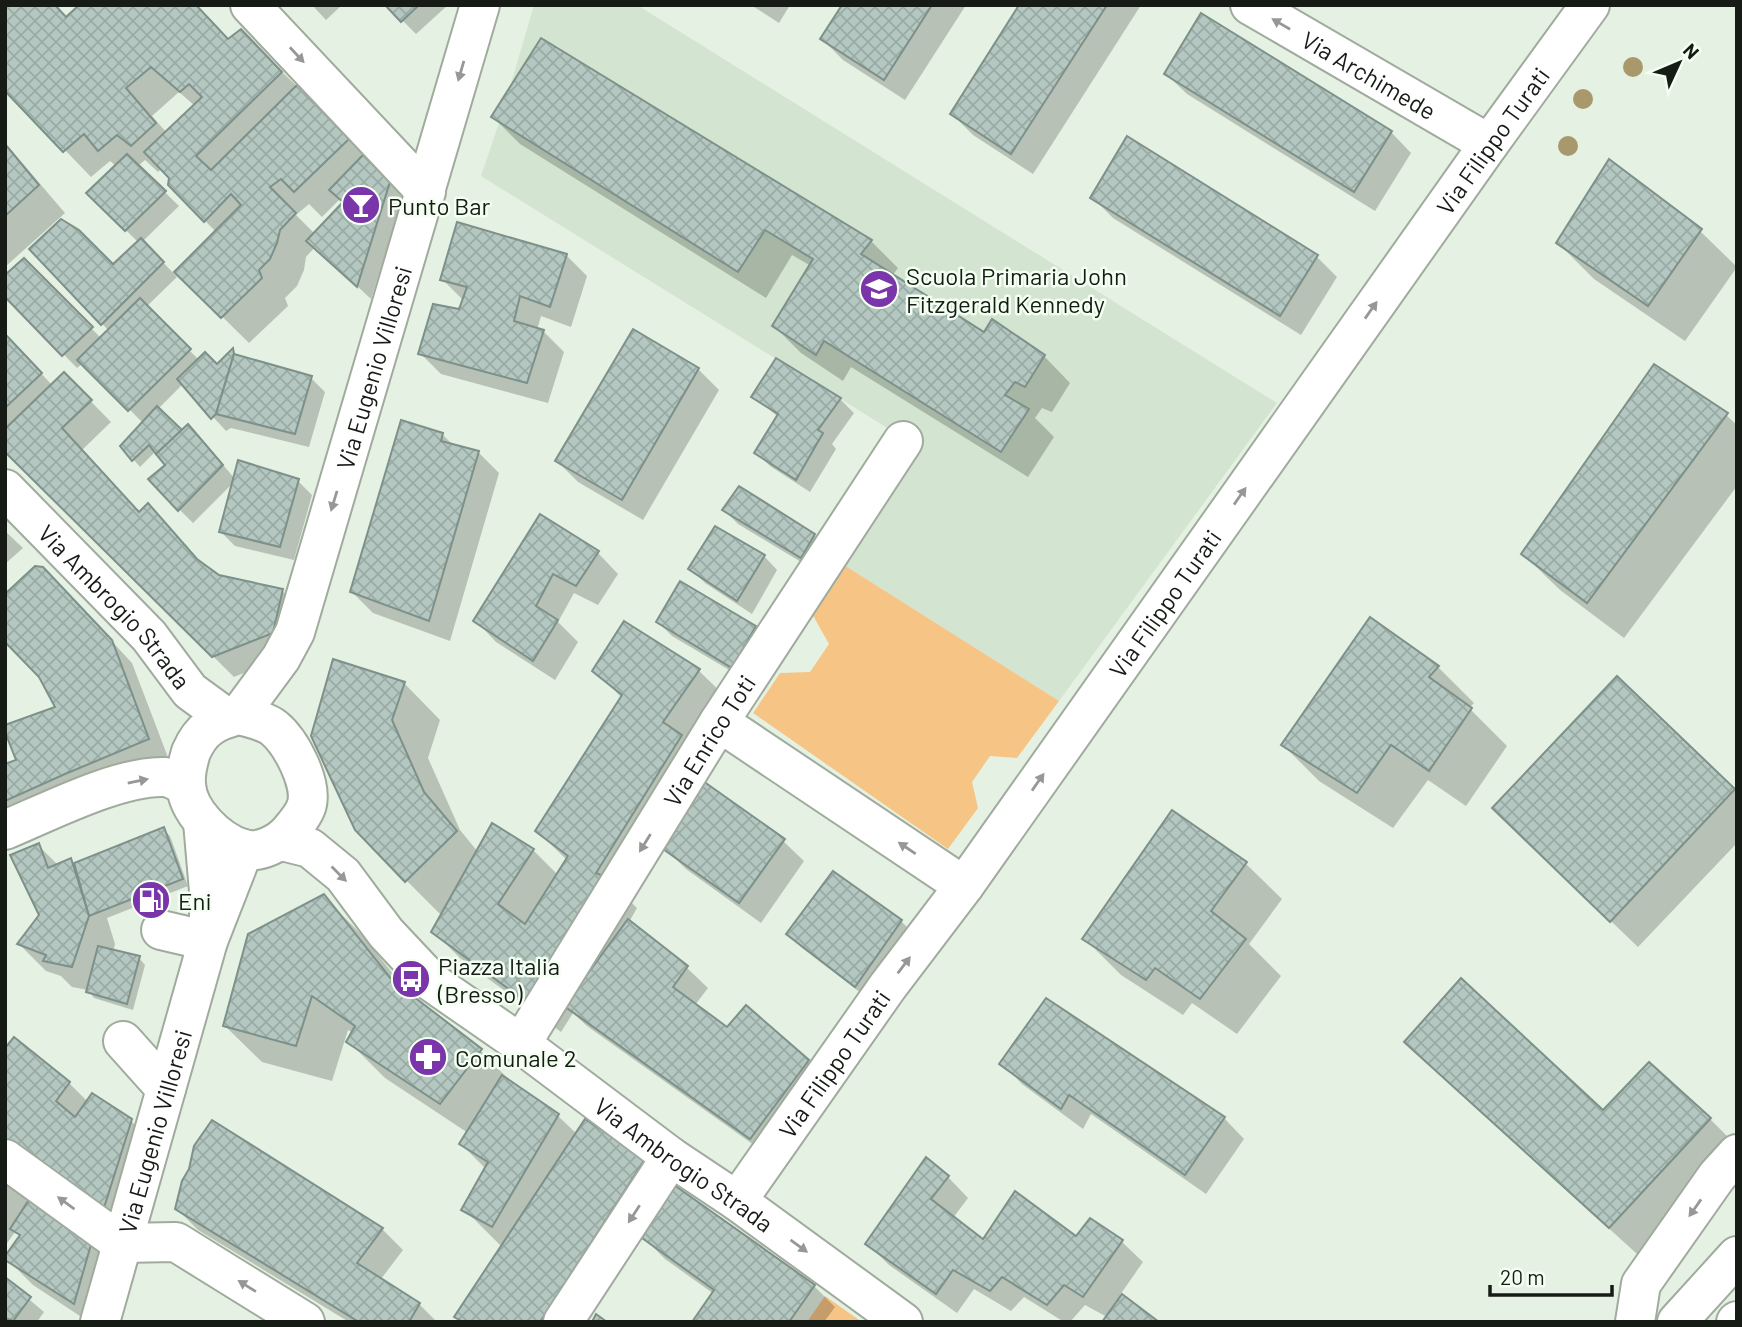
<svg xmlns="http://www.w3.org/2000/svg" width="1742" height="1327" font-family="Barlow,sans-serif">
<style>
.built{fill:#d3e4d0}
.garden{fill:#f6c585}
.shadow{fill:#0003;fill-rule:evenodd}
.building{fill:url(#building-cross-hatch);stroke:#7d908a;stroke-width:2}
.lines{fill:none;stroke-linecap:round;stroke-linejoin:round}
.minor-casing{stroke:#a0ab9e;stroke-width:42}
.minor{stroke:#fff;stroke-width:38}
.tree{fill:#a8986c}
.oneway{fill:#979896}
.labels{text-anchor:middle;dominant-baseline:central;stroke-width:5;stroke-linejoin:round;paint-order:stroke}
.street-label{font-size:24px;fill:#171b16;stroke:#f3fff0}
.poi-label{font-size:24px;fill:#171b16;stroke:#f3fff0;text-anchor:start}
</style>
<defs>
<pattern id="building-cross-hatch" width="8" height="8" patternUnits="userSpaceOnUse" patternTransform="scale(1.75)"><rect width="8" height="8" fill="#b4c8c1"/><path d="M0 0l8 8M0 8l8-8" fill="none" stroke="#9aaba5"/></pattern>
</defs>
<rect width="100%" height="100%" fill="#e5f2e3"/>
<path class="built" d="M534,5H637L1277,403L1059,701L844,565L918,447L481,176L499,123L491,117L510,87Z"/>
<g class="garden">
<path d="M844,565L1059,701L1017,758L990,756L972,782L978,808L948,849L753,713L780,673L810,672L829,644L811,612Z"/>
<path d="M825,1296L862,1322H807Z"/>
</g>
<g class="shadow">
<path d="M312,5H342L326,20Z"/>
<path d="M387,5H448L416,34Z"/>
<path d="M751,5H790L779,23Z"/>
<path d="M844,5H966L905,100L843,60L822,39Z"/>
<path d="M1021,5H1141L1033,174L973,135L952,114Z"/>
<path d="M67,19L229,41L240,32L325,113L403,198L371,299L315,247L306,257L304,270L297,286L285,298L288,306L249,343L177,272L216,232L170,185L171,177L162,168L158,172L145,160L138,166L179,206L143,241L177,277L146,307L199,360L217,366L233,351L240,358L311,378L325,392L309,447L231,428L226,431L183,384L158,409L181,432L202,440L235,479L298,481L312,495L294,560L235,546L221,532L234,482L193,523L179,509L168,465L156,451L140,467L122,446L143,423L83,363L77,368L5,295L23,260L102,339L109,331L31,249L113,266L139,243L88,193L116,166L110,161L91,177L65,150ZM179,92L195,106L167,133L152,116ZM340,199L344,203L315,234L296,215L309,204L322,217Z"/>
<path d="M542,40L871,241L898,268L892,276L985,334L1044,356L1070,383L1052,412L1042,408L1035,418L1054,437L1028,477L851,367L843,381L801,353L774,326L811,266L792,255L766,298L520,144L493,117Z"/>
<path d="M1166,74L1391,132L1411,153L1375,211L1187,94Z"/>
<path d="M5,143L65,213L5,267Z"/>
<path d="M1092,197L1316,256L1337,277L1301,335L1113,218Z"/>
<path d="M1700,231L1737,267L1685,341L1594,279L1558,243Z"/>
<path d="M566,255L587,276L571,327L541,316L537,330L543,331L564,352L548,403L441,374L420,353L461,311L463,300L442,279Z"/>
<path d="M5,335L52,385L64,374L111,422L82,450L139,514L148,506L204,566L218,577L282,591L303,611L293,653L234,677L5,449Z"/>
<path d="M698,369L719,390L643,520L578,482L557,461Z"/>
<path d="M754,396L840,399L854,413L832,444L836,449L810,492L770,466L756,452L778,417Z"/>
<path d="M1726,415L1737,425V486L1624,638L1560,590L1523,554Z"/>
<path d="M442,434L454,446L478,452L499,473L450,641L373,613L352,592Z"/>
<path d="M739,488L814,535L828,549L816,571L738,524L724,510Z"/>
<path d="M541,517L598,553L618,574L598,605L574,593L558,622L578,642L555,680L496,642L476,621Z"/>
<path d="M5,531L23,548L5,564Z"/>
<path d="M764,556L777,570L752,614L705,583L691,569Z"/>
<path d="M64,590L132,663L169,760L5,831V766L19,761L57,708Z"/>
<path d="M658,622L755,628L769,642L746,680L672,636Z"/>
<path d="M624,624L699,671L726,697L625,896L637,908L629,922L687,968L708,988L695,1005L728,1030L808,1061L828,1082L772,1158L587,1026L573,1013L561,1032L460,958L433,931L442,916L407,881L312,736L404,683L440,720L428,758L460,830L478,852L533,850L558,875L567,860L537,831L622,698L595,671Z"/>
<path d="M1438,667L1474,703L1469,708L1507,746L1466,806L1428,780L1393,828L1319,781L1283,745Z"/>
<path d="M1617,679L1737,793V843L1638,947L1521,835Z"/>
<path d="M163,829L170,836L188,886L107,918L115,944L113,952L139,958L145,965L133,1010L94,998L88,990L72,987L61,976L46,971L19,944L41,915L38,845L58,865L70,860L75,865Z"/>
<path d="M783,841L804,861L761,923L686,869L665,849Z"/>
<path d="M1245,863L1282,899L1249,944L1281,976L1237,1034L1192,1003L1183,1015L1121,975L1085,939Z"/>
<path d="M324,897L360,933L411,996L481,1051L517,1088L558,1116L577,1134L644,1160L665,1181L574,1322H461L456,1316L502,1247L464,1209L486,1169L461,1144L468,1133L385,1078L348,1041L353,1033L348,1030L332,1081L262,1062L225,1026Z"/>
<path d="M901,921L915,935L870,1000L802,948L788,934Z"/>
<path d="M1406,1041L1603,1112L1710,1119L1737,1146L1647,1263L1443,1078Z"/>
<path d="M1002,1063L1224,1118L1244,1139L1206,1194L1091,1114L1083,1129L1022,1084Z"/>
<path d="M69,1083L88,1102L131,1121L158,1148L129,1239L5,1146Z"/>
<path d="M190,1169L382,1229L403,1250L381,1279L419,1304L437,1322H349L198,1230L177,1209Z"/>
<path d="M5,1176L120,1262L89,1322L33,1285L6,1258L21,1237L15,1232L5,1246Z"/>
<path d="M948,1177L968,1198L953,1218L984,1241L1077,1238L1090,1220L1122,1242L1143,1262L1120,1295L1156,1322L1107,1317L1085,1305L1070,1322H1064L1024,1297L1011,1311L974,1289L957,1313L889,1265L868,1244Z"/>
<path d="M675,1187L814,1286L835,1307L824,1322H694L714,1294L665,1259L644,1238Z"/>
<path d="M5,1279L44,1312L37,1322H5Z"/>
</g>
<g class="building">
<path d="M5,5H55L66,17L79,5H196L228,39L241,29L282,72L196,156L211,170L298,84L349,139L294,192L281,179L270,187L296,213L280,230L277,243L270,259L259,270L262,278L221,318L174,272L241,205L231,194L204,222L168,185L169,178L144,152L202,97L189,84L180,92L151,67L126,88L156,123L131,146L117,135L98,151L84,134L63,152L5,91Z"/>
<path d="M385,5H419L401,22Z"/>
<path d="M842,5H932L884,80L820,39Z"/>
<path d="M1019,5H1107L1011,154L950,114Z"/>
<path d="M1201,13L1392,131L1354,192L1164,74Z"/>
<path d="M541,38L872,240L861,254L984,332L992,319L1045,355L1025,387L1015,382L1005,395L1029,409L1001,452L824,341L816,355L772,326L813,259L765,230L738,272L491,117Z"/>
<path d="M1127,136L1318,255L1280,316L1090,198Z"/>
<path d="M5,144L39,185L5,216Z"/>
<path d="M127,154L166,191L125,231L86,193Z"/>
<path d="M363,155L390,182L357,287L306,241L343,202L329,190Z"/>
<path d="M1609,159L1702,229L1648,306L1556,243Z"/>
<path d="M61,219L79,230L113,264L141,238L164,262L101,325L29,249Z"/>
<path d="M457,222L567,254L550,307L520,296L514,321L544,330L527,383L418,354L433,304L459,309L467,287L440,280Z"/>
<path d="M24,258L93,327L62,356L5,297V275Z"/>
<path d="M140,298L191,349L128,411L77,360Z"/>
<path d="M633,329L699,368L622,500L555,461Z"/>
<path d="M5,334L42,373L5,408Z"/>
<path d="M233,348L234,354L216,414L211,419L177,379L205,352L217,364Z"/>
<path d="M234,354L312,376L295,434L216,414Z"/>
<path d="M776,358L841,398L818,430L823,433L796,480L754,453L778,414L751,397Z"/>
<path d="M1654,364L1728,413L1587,603L1521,554Z"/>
<path d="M64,372L92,400L62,428L139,512L148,503L197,559L219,575L283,589L273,633L212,657L5,452V429Z"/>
<path d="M157,406L182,430L156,454L149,445L132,461L120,446Z"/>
<path d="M401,420L443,433L441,441L479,451L429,621L350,592Z"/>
<path d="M188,424L223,465L178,511L148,479L165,465L156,454Z"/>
<path d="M238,460L299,479L280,547L219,532Z"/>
<path d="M739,486L815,534L801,558L722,510Z"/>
<path d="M540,514L599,551L576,586L553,574L536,606L558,620L533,661L473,621Z"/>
<path d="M715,526L765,555L737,601L688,569Z"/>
<path d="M35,566L43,567L112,640L149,739L65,774L5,801V764L16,760L5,732V725L55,707L39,677L5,642V594Z"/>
<path d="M680,581L756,626L732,668L656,622Z"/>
<path d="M1370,617L1439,666L1429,677L1472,708L1429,771L1391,745L1357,793L1281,745Z"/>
<path d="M624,621L700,669L663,722L682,735L596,873L612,880L533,1007L431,932L492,823L534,849L498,904L525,924L568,856L535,831L622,695L592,671Z"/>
<path d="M333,659L405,682L392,720L424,792L457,831L405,882L355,830L311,736Z"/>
<path d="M1617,676L1735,789L1610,922L1492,808Z"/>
<path d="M703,781L785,839L739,903L663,849Z"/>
<path d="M1172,810L1247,862L1211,911L1246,939L1200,999L1155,968L1146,980L1082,939Z"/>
<path d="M164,827L183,879L89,916L74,863Z"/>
<path d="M39,843L48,868L71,858L89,916L72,967L43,961L46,955L17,944L39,915L10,855Z"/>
<path d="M833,871L902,920L855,987L786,934Z"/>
<path d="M324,894L392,980L482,1049L440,1104L346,1042L355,1026L312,996L296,1046L223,1026L248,934Z"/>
<path d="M628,919L688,966L673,987L727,1027L746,1005L809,1060L750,1139L564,1006Z"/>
<path d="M98,946L140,956L127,1004L86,992Z"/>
<path d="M1461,978L1603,1110L1649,1062L1711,1118L1609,1228L1404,1042Z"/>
<path d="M1046,998L1225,1117L1185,1175L1069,1095L1061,1109L999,1064Z"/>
<path d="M14,1037L70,1082L56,1101L75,1117L92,1093L132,1119L102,1214L5,1141V1048Z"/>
<path d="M502,1075L559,1114L492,1227L461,1210L488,1162L459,1144Z"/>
<path d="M585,1119L645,1159L540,1322H463L454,1317Z"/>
<path d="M212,1120L383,1228L357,1263L420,1303L409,1322H359L175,1209L182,1181L189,1169L194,1146Z"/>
<path d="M926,1157L949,1176L931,1199L983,1239L1015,1191L1076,1236L1090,1218L1123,1240L1083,1297L1064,1285L1047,1305L1002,1277L990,1291L953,1270L936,1294L865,1244Z"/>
<path d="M674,1185L815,1285L789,1322H692L714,1290L642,1238Z"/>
<path d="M34,1192L94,1234L74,1304L5,1260V1256L20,1235L10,1229Z"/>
<path d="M5,1277L31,1297L13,1321L5,1318Z"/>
<path d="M1122,1294L1159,1322H1102Z"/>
<path d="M596,1314L607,1322H592Z"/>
</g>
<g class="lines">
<g class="minor-casing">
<g id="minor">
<path d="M250,5L426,192"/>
<path id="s1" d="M1250,5L1489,144"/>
<path id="s2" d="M5,489L149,636L190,691L227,718"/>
<path id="s3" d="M239,715L281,658L295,632L480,5"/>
<path d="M239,715C250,718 265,721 274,728C291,742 312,782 307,804C305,813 296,824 290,831C280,843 259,854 243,849C217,841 187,811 186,784C185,773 188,762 191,752C201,729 214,721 239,715Z"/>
<path d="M719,722L964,886"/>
<path d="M203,822L209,891V921"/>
<path d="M5,830C48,812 120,775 165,777C172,778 179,783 185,785"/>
<path id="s4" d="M282,841L310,848L343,875L386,933L433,983L521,1044L671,1157L737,1201L903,1322"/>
<path d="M161,930L208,941"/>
<path d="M123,1041L166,1089"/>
<path id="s5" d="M521,1044L719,722L903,441"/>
<path d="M5,1159L121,1243"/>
<path id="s6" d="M737,1201L888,986L964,886L1489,144L1590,5"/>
<path d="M121,1243L176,1242L305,1322"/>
<path id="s7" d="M100,1322L208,941L244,849"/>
<path d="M563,1322L671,1157"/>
<path d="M1635,1322L1641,1284L1717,1176L1737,1154"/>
<path d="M1677,1322L1737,1256"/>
<path d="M1736,1322L1737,1321"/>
</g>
</g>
<use href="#minor" class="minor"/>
</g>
<g class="tree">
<circle cx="1633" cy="67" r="10"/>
<circle cx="1583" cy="99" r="10"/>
<circle cx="1568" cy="146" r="10"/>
</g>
<defs><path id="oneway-solid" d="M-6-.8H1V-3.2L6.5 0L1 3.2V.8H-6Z" transform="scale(1.75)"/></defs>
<g class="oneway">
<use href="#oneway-solid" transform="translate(1281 24) rotate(-150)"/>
<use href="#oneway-solid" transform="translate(297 55) rotate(47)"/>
<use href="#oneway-solid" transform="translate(461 71) rotate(106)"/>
<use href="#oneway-solid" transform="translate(1371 310) rotate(-55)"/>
<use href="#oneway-solid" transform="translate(1240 496) rotate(-55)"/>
<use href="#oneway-solid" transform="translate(334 501) rotate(107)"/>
<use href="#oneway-solid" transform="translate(138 781) rotate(-11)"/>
<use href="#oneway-solid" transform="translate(1038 782) rotate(-55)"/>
<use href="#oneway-solid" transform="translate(645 843) rotate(122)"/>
<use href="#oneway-solid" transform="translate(907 848) rotate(-146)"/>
<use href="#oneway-solid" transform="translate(339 874) rotate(45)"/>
<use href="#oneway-solid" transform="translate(904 965) rotate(-53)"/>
<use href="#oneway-solid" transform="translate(66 1203) rotate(-144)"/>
<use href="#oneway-solid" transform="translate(1695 1208) rotate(125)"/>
<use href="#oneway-solid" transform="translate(634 1214) rotate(123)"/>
<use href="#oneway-solid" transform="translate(799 1246) rotate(36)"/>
<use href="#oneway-solid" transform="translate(247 1286) rotate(-148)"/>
</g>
<defs>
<g id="bar-disc" transform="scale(2.0125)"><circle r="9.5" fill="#7935a9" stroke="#f3fff0"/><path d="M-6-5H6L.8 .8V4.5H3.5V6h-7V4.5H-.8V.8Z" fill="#fff"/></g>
<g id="school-disc" transform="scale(2.0125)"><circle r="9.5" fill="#7935a9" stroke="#f3fff0"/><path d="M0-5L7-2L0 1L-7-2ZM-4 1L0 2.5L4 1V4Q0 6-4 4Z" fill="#fff"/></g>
<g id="fuel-disc" transform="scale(2.0125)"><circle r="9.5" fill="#7935a9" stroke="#f3fff0"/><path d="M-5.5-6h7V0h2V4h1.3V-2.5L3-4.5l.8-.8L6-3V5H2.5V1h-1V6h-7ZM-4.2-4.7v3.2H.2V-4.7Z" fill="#fff"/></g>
<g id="bus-disc" transform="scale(2.0125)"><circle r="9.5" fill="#7935a9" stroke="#f3fff0"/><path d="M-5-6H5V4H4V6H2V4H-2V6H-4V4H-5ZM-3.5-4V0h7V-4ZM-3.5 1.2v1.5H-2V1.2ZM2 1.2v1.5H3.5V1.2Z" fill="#fff"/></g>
<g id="pharmacy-disc" transform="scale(2.0125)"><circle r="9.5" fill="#7935a9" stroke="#f3fff0"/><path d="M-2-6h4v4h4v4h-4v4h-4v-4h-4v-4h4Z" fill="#fff"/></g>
</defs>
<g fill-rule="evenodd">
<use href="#bar-disc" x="361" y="205"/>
<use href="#school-disc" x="879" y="289"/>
<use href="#fuel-disc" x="151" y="900"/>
<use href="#bus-disc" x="411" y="979"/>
<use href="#pharmacy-disc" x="428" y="1057"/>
</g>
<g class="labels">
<g class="street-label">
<text stroke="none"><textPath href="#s1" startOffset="138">Via Archimede</textPath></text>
<text stroke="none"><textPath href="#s6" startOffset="1302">Via Filippo Turati</textPath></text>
<text stroke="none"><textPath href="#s3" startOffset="376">Via Eugenio Villoresi</textPath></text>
<text stroke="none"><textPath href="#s6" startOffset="735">Via Filippo Turati</textPath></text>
<text stroke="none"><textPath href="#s2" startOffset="161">Via Ambrogio Strada</textPath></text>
<text stroke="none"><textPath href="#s5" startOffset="357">Via Enrico Toti</textPath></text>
<text stroke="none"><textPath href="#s6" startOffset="168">Via Filippo Turati</textPath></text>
<text stroke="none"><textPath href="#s7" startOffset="198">Via Eugenio Villoresi</textPath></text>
<text stroke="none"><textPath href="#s4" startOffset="522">Via Ambrogio Strada</textPath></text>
</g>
<g class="poi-label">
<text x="388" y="205">Punto Bar</text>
<text x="906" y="275">Scuola Primaria John<tspan x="906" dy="28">Fitzgerald Kennedy</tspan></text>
<text x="178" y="900">Eni</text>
<text x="438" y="965">Piazza Italia<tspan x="438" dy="28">(Bresso)</tspan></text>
<text x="455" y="1057">Comunale 2</text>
</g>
</g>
<rect width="1742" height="1327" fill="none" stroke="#171b16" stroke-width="14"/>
<g transform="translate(1679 63) rotate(46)" stroke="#f3fff0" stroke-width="5" paint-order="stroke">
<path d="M0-5L12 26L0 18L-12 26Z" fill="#171b16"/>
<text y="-10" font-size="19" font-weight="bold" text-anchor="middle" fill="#171b16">N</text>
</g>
<path d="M1490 1285v10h122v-10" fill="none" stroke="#171b16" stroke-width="3.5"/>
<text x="1500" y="1285" font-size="21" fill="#171b16" stroke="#f3fff0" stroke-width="5" paint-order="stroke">20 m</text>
</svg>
